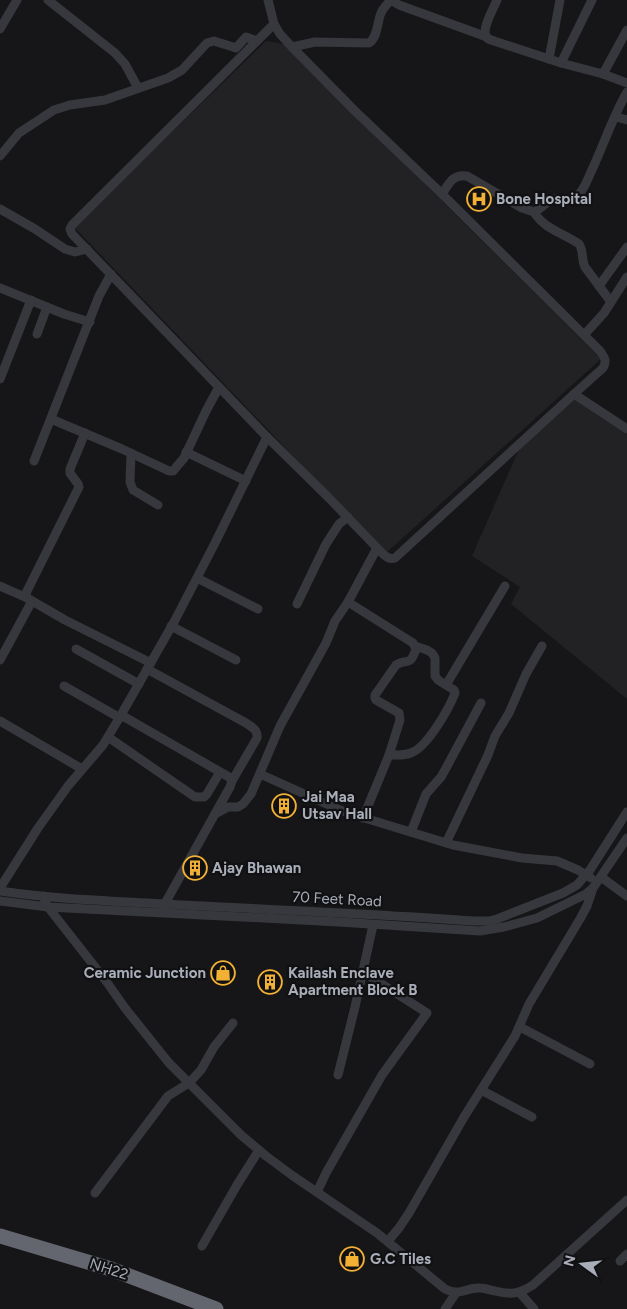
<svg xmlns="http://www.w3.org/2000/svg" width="627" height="1309" font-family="Figtree,sans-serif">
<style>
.built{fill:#222225}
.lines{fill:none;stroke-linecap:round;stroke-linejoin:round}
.street{stroke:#37383d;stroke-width:9}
.highway{stroke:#63666e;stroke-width:15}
.labels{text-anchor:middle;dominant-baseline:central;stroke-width:4.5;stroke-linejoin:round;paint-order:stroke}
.poi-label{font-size:15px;font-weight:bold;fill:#a8adb8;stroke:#111113;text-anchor:start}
.street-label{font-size:15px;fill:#a8adb8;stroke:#111113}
</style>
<rect width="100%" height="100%" fill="#161618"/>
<g class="built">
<path d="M266,41L284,44L601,359L386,553L74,227Z"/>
<path d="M574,398L627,434V699L511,604L520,587L472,556L520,447Z"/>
</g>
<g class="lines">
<g class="street">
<path d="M48,0L115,53L125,64L138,88"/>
<path d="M268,0L274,24L280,34L292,47L354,110L442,194L600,351C605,358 607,361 603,368L574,394L627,429"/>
<path d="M391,0L399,5L487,37"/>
<path d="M497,0C494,8 480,30 487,38C489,40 492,40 494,41L561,63L603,74L627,83"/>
<path d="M274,24L72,225L70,229L72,234L267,437L328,497L381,552C385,556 389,560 395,558L574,394"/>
<path d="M0,29L17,0"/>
<path d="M292,47L315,42L369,43C378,37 377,22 381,13C383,8 387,4 391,0"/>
<path d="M549,59L560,0"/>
<path d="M561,63L592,0"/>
<path d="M603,74L627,30"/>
<path d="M616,117L627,120"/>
<path d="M0,156L19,133L54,110L70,105L105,100L168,78L182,70L207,43L214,41L236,48L246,37L257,41"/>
<path d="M442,194C449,184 452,174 467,176L522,208L534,212C541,209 546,202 553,199C560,197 571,201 576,197C583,192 587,181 590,174C603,147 612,118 627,92"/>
<path d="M0,209L35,229L65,249L75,252L87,249"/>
<path d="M534,212C544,229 563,233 579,244C584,251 581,259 585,267L611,302"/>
<path d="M599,286L627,247"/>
<path d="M0,288L64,314L90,322"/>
<path d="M37,334L47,307"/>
<path d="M584,335L604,313L627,277"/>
<path d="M0,379L31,300"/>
<path d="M51,419L122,449L169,471H173L184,458L206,411L219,387"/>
<path d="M85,433L70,469V473L78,484L79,487L26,593L27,598L65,620L151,663"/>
<path d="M186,452L246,481"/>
<path d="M131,453L130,482L133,490L158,505"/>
<path d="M34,461L99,296L111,274"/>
<path d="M197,578L258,609"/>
<path d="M0,586L27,598"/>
<path d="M348,602L413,643L416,649C409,669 407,657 396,665L375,695V698L376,700L399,713L400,720L389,755L363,818"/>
<path d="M297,604L326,544L339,524L348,517"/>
<path d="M171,626L236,660"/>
<path d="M76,649L139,684"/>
<path d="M0,660L32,601"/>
<path d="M147,669L246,723C252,727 258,730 257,738L232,781"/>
<path d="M446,685L505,586"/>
<path d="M64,686L120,718"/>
<path d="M121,715L229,777L232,781L230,787L163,907"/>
<path d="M0,721L82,769"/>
<path d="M108,737L195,797H204L207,794L220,772"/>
<path d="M389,755C398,755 406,756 413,752C428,745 449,709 455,693L454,690L438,680L435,676V658L432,653L427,650L415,646"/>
<path d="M260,774L340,810L358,816L453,845L522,858L557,861L578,870L591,878"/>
<path d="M215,814L228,807H238L243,804L251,794L280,726L326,643L335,621L348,602L377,548"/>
<path d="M411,832L426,794L441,777L445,770L481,703"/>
<path d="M446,843L488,755L495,736L509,713L526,674L542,646"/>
<path d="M601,877L627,896"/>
<path d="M0,888L38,828L68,786L103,745L121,715L174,622L215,543L267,437"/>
<path d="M0,891C60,900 121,901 182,905C279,910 377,914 474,921H489L497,919L563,893L577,885L590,870L627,812"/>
<path d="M43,896L48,907L106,981L125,1008L169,1063L241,1135L266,1156L293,1176L377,1233L445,1289C462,1297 465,1287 480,1288C485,1288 490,1290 495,1291C511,1295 519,1294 533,1285L627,1200"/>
<path d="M0,901L48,907L339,922L480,931L504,927L537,918L586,894L593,888L627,838"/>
<path d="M520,1027L590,1064"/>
<path d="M338,1075L355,1007L373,925"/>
<path d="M481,1090L532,1117"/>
<path d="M317,1192L326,1173L382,1075L427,1013L363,972"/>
<path d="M95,1193L162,1104L168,1096L189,1083L201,1070L214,1047L233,1023"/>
<path d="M388,1241L399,1228L409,1213L464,1117L515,1036L529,1004L580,919L587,906L593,888"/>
<path d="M202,1246L237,1185L259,1150"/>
<path d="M620,1261L627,1254"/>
<path d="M520,1293L534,1309"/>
<path d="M445,1309L456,1293"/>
</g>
<path class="highway" d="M0,1236L111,1269L216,1309"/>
</g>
<defs>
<g id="hospital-ring" transform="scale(1.25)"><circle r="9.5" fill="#111113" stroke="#f2b134" stroke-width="1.5"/><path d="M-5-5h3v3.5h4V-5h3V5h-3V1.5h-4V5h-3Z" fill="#f2b134"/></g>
<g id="building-ring" transform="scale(1.25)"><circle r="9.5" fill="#111113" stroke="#f2b134" stroke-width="1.5"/><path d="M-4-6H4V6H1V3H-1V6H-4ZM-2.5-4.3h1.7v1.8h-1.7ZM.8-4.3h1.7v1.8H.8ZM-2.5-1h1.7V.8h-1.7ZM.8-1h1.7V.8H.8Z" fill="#f2b134"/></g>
<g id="shop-ring" transform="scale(1.25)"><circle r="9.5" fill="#111113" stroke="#f2b134" stroke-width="1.5"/><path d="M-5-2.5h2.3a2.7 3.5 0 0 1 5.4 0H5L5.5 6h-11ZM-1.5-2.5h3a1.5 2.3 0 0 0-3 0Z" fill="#f2b134"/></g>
</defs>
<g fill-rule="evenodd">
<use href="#hospital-ring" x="479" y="199"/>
<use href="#building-ring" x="284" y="806"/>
<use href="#building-ring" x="195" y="868"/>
<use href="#shop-ring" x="223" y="973"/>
<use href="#building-ring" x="270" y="982"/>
<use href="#shop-ring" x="352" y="1259"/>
</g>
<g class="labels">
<g class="poi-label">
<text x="496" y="199">Bone Hospital</text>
<text x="302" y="797">Jai Maa<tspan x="302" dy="17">Utsav Hall</tspan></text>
<text x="212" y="868">Ajay Bhawan</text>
<text x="206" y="973" text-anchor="end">Ceramic Junction</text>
<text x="288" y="973">Kailash Enclave<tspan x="288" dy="17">Apartment Block B</tspan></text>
<text x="370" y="1259">G.C Tiles</text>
</g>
<g class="street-label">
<text transform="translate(337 899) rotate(3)">70 Feet Road</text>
<text transform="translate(109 1269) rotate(18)">NH22</text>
</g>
</g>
<g transform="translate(582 1264) rotate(285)" stroke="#111113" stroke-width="4" paint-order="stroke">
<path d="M0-4L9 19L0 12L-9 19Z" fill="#a8adb8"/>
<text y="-8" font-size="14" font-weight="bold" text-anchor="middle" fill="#a8adb8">N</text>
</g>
</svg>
